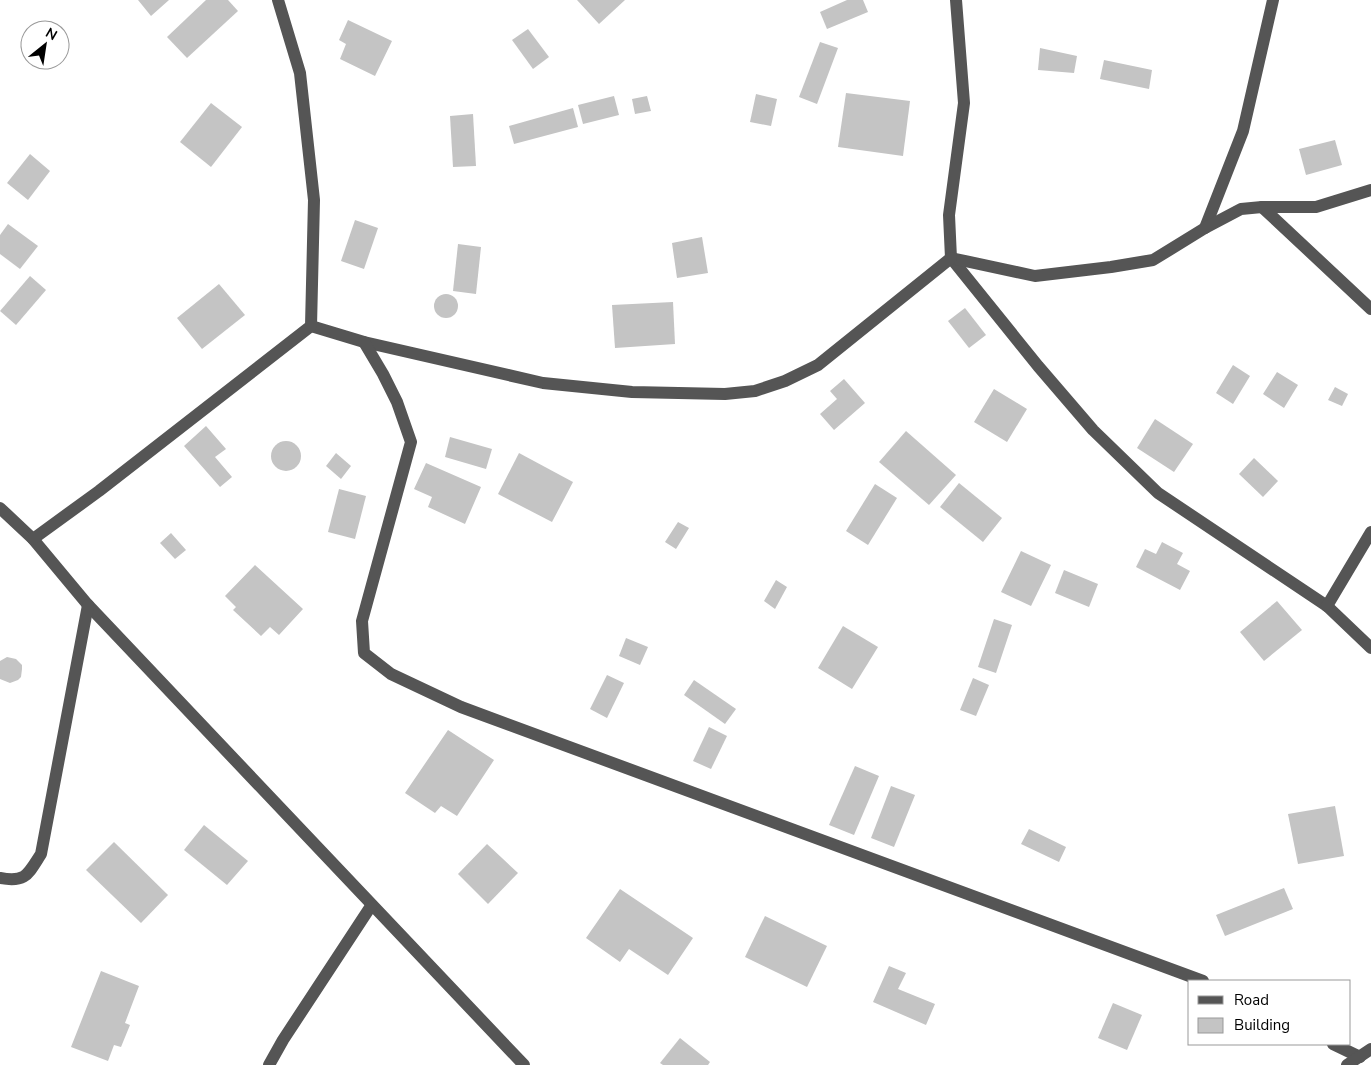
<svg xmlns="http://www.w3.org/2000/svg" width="1371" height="1065" font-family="'Nunito Sans',sans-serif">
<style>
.building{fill:#c4c4c4}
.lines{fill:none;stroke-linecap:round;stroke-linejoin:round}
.minor{stroke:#555;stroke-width:12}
</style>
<rect width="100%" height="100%" fill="#fff"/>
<g class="building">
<path d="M138,0H169L151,16Z"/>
<path d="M206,0H228L238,11L187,58L167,37Z"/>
<path d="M577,0H625L599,24Z"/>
<path d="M847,0H863L868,12L827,29L820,12Z"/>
<path d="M348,20L392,41L375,76L340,59L346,44L339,40Z"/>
<path d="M528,29L549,57L533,69L512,40Z"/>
<path d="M820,42L838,48L817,104L799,97Z"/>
<path d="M1040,48L1077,56L1074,73L1038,70Z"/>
<path d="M1104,60L1152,70L1149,89L1100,79Z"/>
<path d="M846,93L910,101L903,156L838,147Z"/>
<path d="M756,94L777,99L771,126L750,122Z"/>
<path d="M614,96L619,115L583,124L578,105Z"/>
<path d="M647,96L651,111L635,114L632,99Z"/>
<path d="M211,103L242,127L211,167L180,142Z"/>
<path d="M573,108L578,127L514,144L509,126Z"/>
<path d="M473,114L476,166L453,167L450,116Z"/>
<path d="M1335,140L1342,165L1306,175L1299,149Z"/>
<path d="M30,154L50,171L28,200L7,183Z"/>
<path d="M355,220L378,228L364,269L341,261Z"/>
<path d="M8,224L38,246L20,269L0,254V235Z"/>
<path d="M702,237L708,273L677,278L672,243Z"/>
<path d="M458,244L481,247L476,294L453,291Z"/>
<path d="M30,276L46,290L16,325L0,311Z"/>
<path d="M219,284L245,315L202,349L177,318Z"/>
<circle cx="446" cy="306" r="12"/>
<path d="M673,302L675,344L615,348L612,305Z"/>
<path d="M965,308L986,335L969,348L948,321Z"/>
<path d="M1233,365L1250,376L1233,404L1216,393Z"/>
<path d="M1277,372L1298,385L1284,408L1263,394Z"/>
<path d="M844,379L865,403L834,430L820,414L837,399L830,391Z"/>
<path d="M1335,387L1348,394L1342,406L1328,400Z"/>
<path d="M994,389L1027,409L1007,442L974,422Z"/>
<path d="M1155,419L1193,444L1174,472L1137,448Z"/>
<path d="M206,426L226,449L215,457L232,477L220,487L184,446Z"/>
<path d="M906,431L956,475L929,505L879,462Z"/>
<path d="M450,437L492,449L486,469L445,457Z"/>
<circle cx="286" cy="456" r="15"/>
<path d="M336,453L351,466L341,479L326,466Z"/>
<path d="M519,453L573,482L552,522L498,494Z"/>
<path d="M1254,458L1278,481L1263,497L1239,474Z"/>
<path d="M426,463L481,487L465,524L428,507L432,497L414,489Z"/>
<path d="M959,483L1002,518L983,542L940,507Z"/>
<path d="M875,484L897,498L868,545L846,531Z"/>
<path d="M339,489L366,496L355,539L328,532Z"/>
<path d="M678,522L689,528L676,549L665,542Z"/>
<path d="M171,533L186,550L175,559L160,543Z"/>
<path d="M1162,542L1183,553L1177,564L1190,571L1180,590L1136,567L1145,549L1156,554Z"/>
<path d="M1021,551L1051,565L1031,606L1001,592Z"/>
<path d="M255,565L303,609L279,635L270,627L261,636L233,610L236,607L225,596Z"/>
<path d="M1064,570L1098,584L1089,607L1055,593Z"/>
<path d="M776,580L787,587L775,609L764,601Z"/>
<path d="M1277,601L1302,630L1264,661L1240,632Z"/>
<path d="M994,619L1012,625L996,673L978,667Z"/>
<path d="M843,626L878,647L852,689L818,668Z"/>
<path d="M626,638L648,647L640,665L619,656Z"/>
<path d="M7,657L16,659L22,665V669L21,677L18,680L10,683L0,679V661Z"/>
<path d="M607,675L624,683L607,718L590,709Z"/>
<path d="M973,678L989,685L976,716L960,710Z"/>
<path d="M694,680L736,709L725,724L684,695Z"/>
<path d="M709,727L727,736L711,769L693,761Z"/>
<path d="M448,730L494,760L457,816L441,806L435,813L405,793Z"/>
<path d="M855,766L879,776L854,835L829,825Z"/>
<path d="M891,786L915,795L894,847L871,838Z"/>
<path d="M1335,806L1344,856L1298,864L1288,814Z"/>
<path d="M204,825L248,861L227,885L184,850Z"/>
<path d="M1029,829L1066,847L1059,862L1021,844Z"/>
<path d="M114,842L168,895L141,923L86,870Z"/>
<path d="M487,844L518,873L488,904L458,874Z"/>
<path d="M1284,888L1293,909L1225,936L1216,915Z"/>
<path d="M620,889L693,938L668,975L629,949L620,962L586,938Z"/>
<path d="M765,916L827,946L807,987L745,957Z"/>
<path d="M889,966L906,973L898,989L935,1004L926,1025L873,1002Z"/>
<path d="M101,971L139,986L125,1023L130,1025L121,1047L114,1045L108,1061L71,1047Z"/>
<path d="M1113,1003L1142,1015L1127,1050L1098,1038Z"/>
<path d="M680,1038L710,1062L708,1065H663L660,1063Z"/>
</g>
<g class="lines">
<g class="minor">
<path d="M956,0L964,103L949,215L951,258L1038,366L1093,430L1158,493L1327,606L1371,648"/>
<path d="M1262,207L1371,309"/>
<path d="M1205,228L1243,131L1273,0"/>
<path d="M951,258L1035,276L1111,267L1153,260L1205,228L1241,209L1262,207H1316L1371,190"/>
<path d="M311,326L364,342L543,383L632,392L725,394L755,391L785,381L818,365L951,258"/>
<path d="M364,342L383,374L397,402L411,442L362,621L364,653L391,674L461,707L1203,981"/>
<path d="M0,508L33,539L88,605L524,1065"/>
<path d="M33,539L99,491L311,326L314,200L300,73L278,0"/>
<path d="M1327,606L1371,532"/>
<path d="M0,878C26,883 28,874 41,854L88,605"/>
<path d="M1333,1044L1360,1057"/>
<path d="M269,1065L283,1040L371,906"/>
<path d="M1347,1065L1371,1049"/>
</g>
</g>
<rect x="1188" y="980" width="162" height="65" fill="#ffffff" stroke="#999999"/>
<rect x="1198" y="996" width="25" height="8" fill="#555555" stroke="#999999"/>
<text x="1234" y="1005" font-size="15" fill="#000000">Road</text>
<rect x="1198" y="1018" width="25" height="15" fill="#c4c4c4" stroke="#999999"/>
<text x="1234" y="1030" font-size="15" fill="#000000">Building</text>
<g transform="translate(45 45) rotate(30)"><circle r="24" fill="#ffffff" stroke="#999999"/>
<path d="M0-4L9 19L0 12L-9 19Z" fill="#000000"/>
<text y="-8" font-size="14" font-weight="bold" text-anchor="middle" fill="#000000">N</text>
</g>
</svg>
